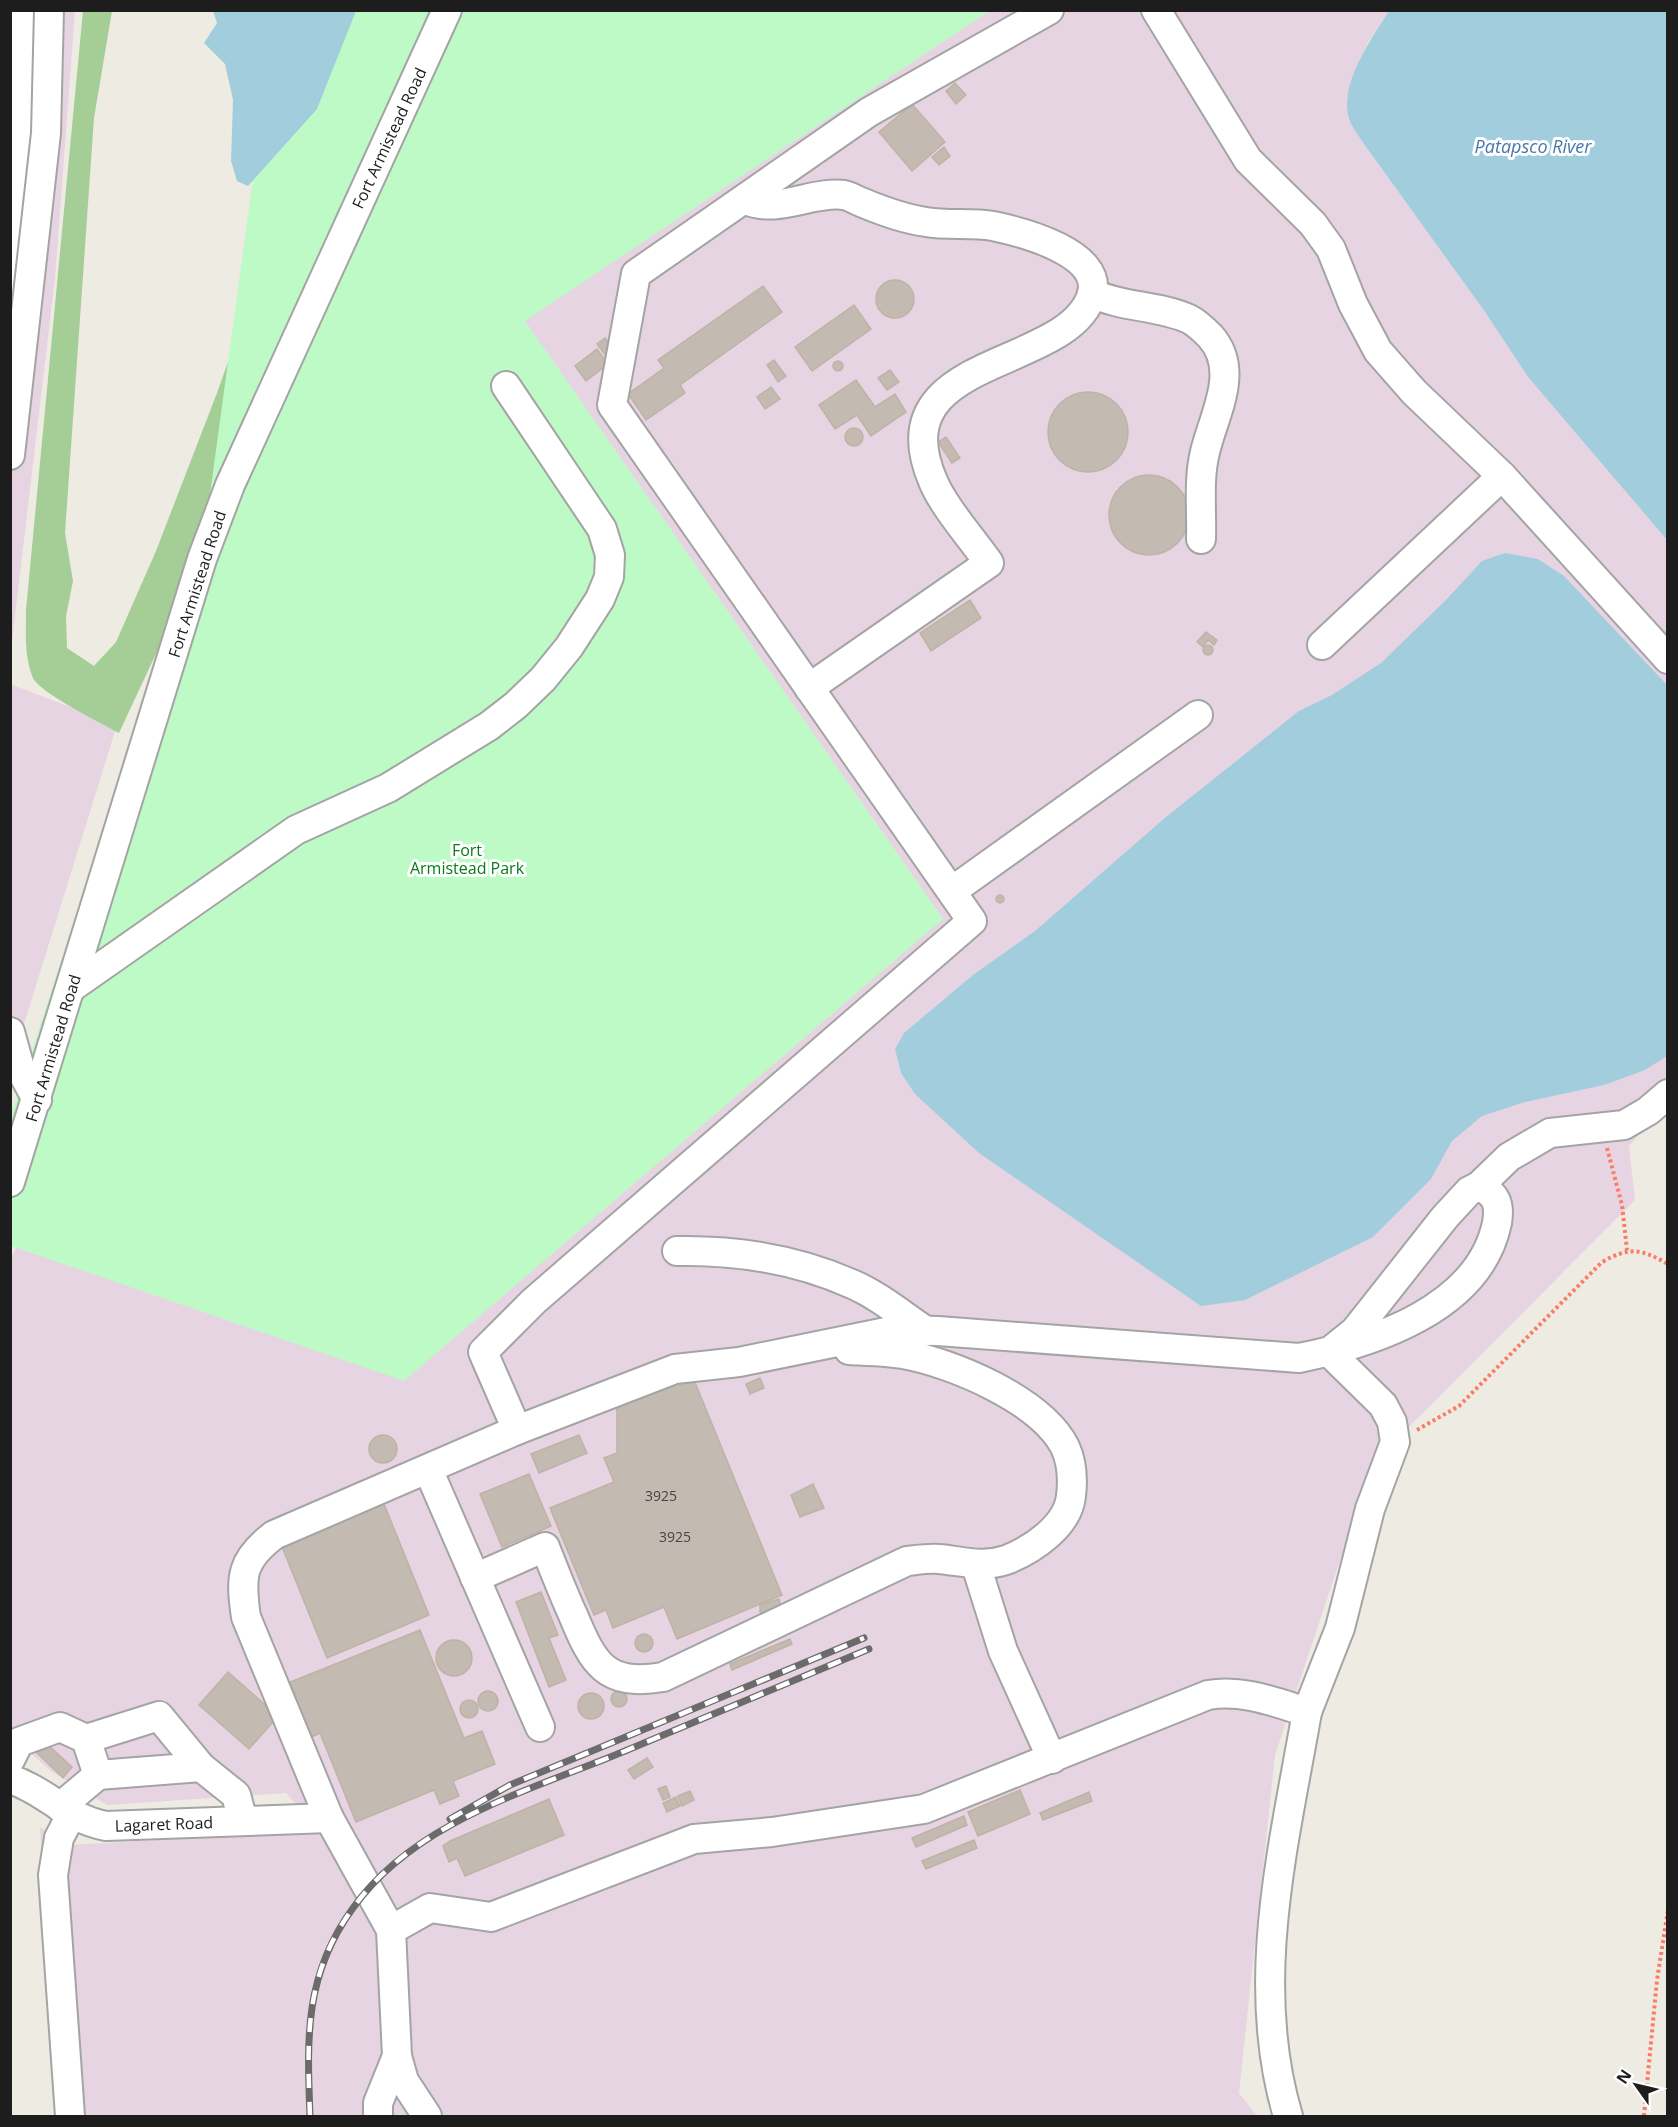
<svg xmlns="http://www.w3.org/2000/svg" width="1678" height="2127" font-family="'Open Sans',sans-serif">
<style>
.industrial{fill:#e7d4e3}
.forest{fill:#a4ce96}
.park{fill:#befac5}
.water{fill:#a2cddd}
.pier{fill:#fff}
.building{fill:#c3bab2;stroke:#c0b2a5;stroke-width:1.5}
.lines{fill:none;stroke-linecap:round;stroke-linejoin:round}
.minor-casing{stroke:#a4a4a4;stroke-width:32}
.path{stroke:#fb7c66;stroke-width:4;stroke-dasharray:3 3;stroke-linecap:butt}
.minor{stroke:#fff;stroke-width:28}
.rail-casing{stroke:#6b6b6b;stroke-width:7}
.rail{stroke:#fff;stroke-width:4.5;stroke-dasharray:14;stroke-linecap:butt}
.labels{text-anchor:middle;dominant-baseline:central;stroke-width:6;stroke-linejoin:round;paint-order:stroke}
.number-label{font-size:14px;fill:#464442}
.street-label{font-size:16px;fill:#1d1d1d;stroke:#fff}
.park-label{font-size:16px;fill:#0a7b18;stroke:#fff}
.water-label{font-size:18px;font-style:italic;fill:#4977ad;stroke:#fff}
</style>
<rect width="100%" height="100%" fill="#eeebe2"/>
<g class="industrial">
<path d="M11,11H75L55,278L11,650Z"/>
<path d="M989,11H1389L1368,42L1358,66L1347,97L1348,117L1364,144L1485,312L1528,377L1667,540V1104L1629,1146L1635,1200L1372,1464L1275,1755L1239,2093L1257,2116H58L40,1827L69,1845L320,1831L286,1793L107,1805L51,1771L11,1736L10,1261L16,1248L943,919L524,320Z"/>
<path d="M10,684L117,725L19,1040L10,1043Z"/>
</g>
<path class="forest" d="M83,11H112L94,118L65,533L73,581L66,616L67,648L94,666L116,642L156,551L217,393L305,145L271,346L171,610L161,643L119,733C103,724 40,693 33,678C24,656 26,633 26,610Z"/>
<path class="park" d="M285,11H989L525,321L943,919L404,1381L11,1246V1115L208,509L273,31Z"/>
<g class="water">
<path d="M213,11H356L317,109L248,186L237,181L231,161L233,100L225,64L204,43L217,23Z"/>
<path d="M1389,11H1667V540L1528,377L1485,312L1364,144C1359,136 1350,125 1348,115C1341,82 1372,37 1389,11Z"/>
<path d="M1505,553L1538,559L1564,576L1667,685V1056L1645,1070L1604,1085L1525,1102L1482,1116L1452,1141L1431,1179L1373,1237L1245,1300L1201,1306L979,1153L915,1094L901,1073L895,1049L904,1033L973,975L1035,931L1166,817L1299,711L1332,695L1381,663L1446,600L1482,561Z"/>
</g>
<path class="pier" d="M11,11H43L11,401Z"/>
<g class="building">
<path d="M955,83L966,95L956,104L946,91Z"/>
<path d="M912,104L945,142L912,171L879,132Z"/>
<path d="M944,147L950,156L939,165L932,157Z"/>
<circle cx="895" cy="299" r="19"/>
<path d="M763,286L782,312L680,385L685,393L646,420L628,394L664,368L658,360Z"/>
<path d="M854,305L871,329L812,371L795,347Z"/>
<path d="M605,338L614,351L606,356L597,344Z"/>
<path d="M597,349L608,364L586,381L575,366Z"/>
<path d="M774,360L786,376L778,382L767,365Z"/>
<circle cx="838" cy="366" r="5"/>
<path d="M890,370L899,382L887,390L878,378Z"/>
<path d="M856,380L875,407L895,394L906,412L871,436L857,415L835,429L819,405Z"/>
<path d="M771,387L780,399L765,409L757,397Z"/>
<circle cx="1088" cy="432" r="40"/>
<circle cx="854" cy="437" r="9"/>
<path d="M946,437L960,458L952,463L938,442Z"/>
<circle cx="1149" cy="515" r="40"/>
<path d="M970,600L981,618L931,651L920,633Z"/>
<path d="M1206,632L1217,640L1214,645L1208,640L1203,647L1197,642Z"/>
<circle cx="1208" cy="650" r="5"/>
<circle cx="1000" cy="899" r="4"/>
<path d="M692,1375L782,1595L677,1639L664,1607L613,1628L606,1610L594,1615L550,1508L614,1482L604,1458L617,1453V1407Z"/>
<path d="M760,1378L764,1388L750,1394L746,1384Z"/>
<path d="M579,1435L587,1453L539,1473L531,1454Z"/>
<circle cx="383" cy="1449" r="14"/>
<path d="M529,1474L551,1526L502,1547L480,1494Z"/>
<path d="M813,1484L824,1508L800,1517L791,1495Z"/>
<path d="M382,1499L429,1615L327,1658L280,1542Z"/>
<path d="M541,1592L558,1635L549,1638L566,1680L549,1687L516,1602Z"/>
<path d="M779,1599L781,1608L762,1614L760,1612V1605Z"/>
<path d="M420,1630L464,1738L482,1731L495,1764L453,1781L459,1796L440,1804L434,1790L356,1822L320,1733L310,1738L288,1683Z"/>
<circle cx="644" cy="1643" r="9"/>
<path d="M790,1639L792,1644L732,1670L730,1664Z"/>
<circle cx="454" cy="1658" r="18"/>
<path d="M228,1672L278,1716L249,1749L199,1705Z"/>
<circle cx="488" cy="1701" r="10"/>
<circle cx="619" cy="1699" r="8"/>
<circle cx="591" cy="1706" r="13"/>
<circle cx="469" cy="1709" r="9"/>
<path d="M46,1743L72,1767L63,1778L37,1753Z"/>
<path d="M647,1758L653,1767L634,1779L628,1770Z"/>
<path d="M666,1786L670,1797L663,1800L658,1789Z"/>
<path d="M1020,1790L1030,1814L978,1836L968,1812Z"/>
<path d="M690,1791L694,1800L682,1806L678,1796Z"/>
<path d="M1089,1792L1092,1801L1043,1820L1040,1813Z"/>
<path d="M676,1797L680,1806L667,1812L663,1803Z"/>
<path d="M549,1799L564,1835L465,1876L457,1858L449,1862L443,1846L450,1841Z"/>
<path d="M964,1816L967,1825L916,1847L912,1838Z"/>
<path d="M974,1840L977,1848L926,1869L922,1861Z"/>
</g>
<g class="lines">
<g class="minor-casing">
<g id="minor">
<path d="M1049,10L869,112L636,274L612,405L972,921L534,1301L483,1352L517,1430L675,1369L739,1362L896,1330L938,1331L1299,1358C1373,1343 1479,1309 1497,1223C1500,1205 1497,1194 1479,1186L1469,1191L1445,1217L1355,1331L1329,1352"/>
<path d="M1156,10L1248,160L1313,224L1331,249L1353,304L1378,351L1414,392L1502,476L1668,659"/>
<path d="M746,200C779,214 811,191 844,195C850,196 855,200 861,202C880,210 905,219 926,222C948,226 971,222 993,226C1022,232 1103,253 1092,294C1069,372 878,353 933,481C943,506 973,540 989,563L809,688"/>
<path d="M1092,293C1123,308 1158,305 1189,319C1197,323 1204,330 1210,336C1241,370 1214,414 1205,452C1198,480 1202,511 1201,539"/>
<path d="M10,455L46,133L49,10"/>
<path d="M1322,645L1502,476"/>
<path d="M952,891L1198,715"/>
<path d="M72,987L296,830L388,788L489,726L516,705L543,679L569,647L600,599L609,577L610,555L602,529L506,386"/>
<path d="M10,1032L20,1068L37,1100"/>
<path d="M10,1182L202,559L230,485L447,10"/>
<path d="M1479,1186L1509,1157L1550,1133L1624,1125L1648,1111L1668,1094"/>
<path d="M677,1251C738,1250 796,1259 852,1284C878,1295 902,1315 926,1331"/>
<path d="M428,1469L540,1727"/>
<path d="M976,1565L1003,1651L1052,1759"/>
<path d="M475,1578L545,1547C554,1570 563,1593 573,1615C593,1663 605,1687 663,1677L907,1561C917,1560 929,1558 939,1559C962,1561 982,1568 1006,1560C1032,1550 1068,1526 1071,1496C1073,1479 1072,1462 1065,1447C1041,1400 953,1363 903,1354C885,1351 866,1351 849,1350"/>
<path d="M10,1760L19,1742L60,1727L86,1739L159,1716L201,1767L98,1775L86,1739"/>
<path d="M201,1767L236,1795L243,1821"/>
<path d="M10,1779C47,1791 65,1818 106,1826L329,1818"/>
<path d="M60,1807L98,1775"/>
<path d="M391,1930L430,1908L491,1917L694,1839L772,1832L924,1809L1208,1695C1243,1689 1274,1702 1307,1712L1340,1628L1370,1509L1395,1442L1392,1422L1383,1405L1329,1352"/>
<path d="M70,2116L53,1875L59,1838L71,1815"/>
<path d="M378,2116V2103L397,2056"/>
<path d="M427,2116L404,2081L397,2056L391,1930L329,1818L246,1617C240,1577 241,1560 274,1535L517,1430"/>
<path d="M1288,2116C1248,1983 1284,1845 1307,1712"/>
</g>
</g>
<g class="path">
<path d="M1607,1148L1622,1205L1627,1250"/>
<path d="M1417,1430L1459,1406L1602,1262C1629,1247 1640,1248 1668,1264"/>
<path d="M1644,2116L1657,1980L1668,1910"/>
</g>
<use href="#minor" class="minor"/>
<g class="rail-casing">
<g id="rail">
<path d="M450,1819L510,1785L864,1638"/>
<path d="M310,2116C307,2038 304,1975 353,1908C415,1821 531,1790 625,1751C706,1717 788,1683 869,1649"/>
</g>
</g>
<use href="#rail" class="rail"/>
</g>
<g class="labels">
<g class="number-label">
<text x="661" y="1495">3925</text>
<text x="675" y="1536">3925</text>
</g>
<g class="street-label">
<text transform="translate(389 138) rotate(-65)">Fort Armistead Road</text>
<text transform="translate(197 584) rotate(-72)">Fort Armistead Road</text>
<text transform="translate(53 1048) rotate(-73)">Fort Armistead Road</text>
<text transform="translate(164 1824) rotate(-2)">Lagaret Road</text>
</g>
<g class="park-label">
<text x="467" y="850">Fort<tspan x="467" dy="18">Armistead Park</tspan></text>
</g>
<g class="water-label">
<text x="1533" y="146">Patapsco River</text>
</g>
</g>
<rect width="1678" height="2127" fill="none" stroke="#1d1d1d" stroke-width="24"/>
<g transform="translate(1636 2085) rotate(304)" stroke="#ffffff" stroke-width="4.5" paint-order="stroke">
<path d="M0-4.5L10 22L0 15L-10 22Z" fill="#1d1d1d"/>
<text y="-9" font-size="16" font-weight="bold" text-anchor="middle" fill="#1d1d1d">N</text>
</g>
</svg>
